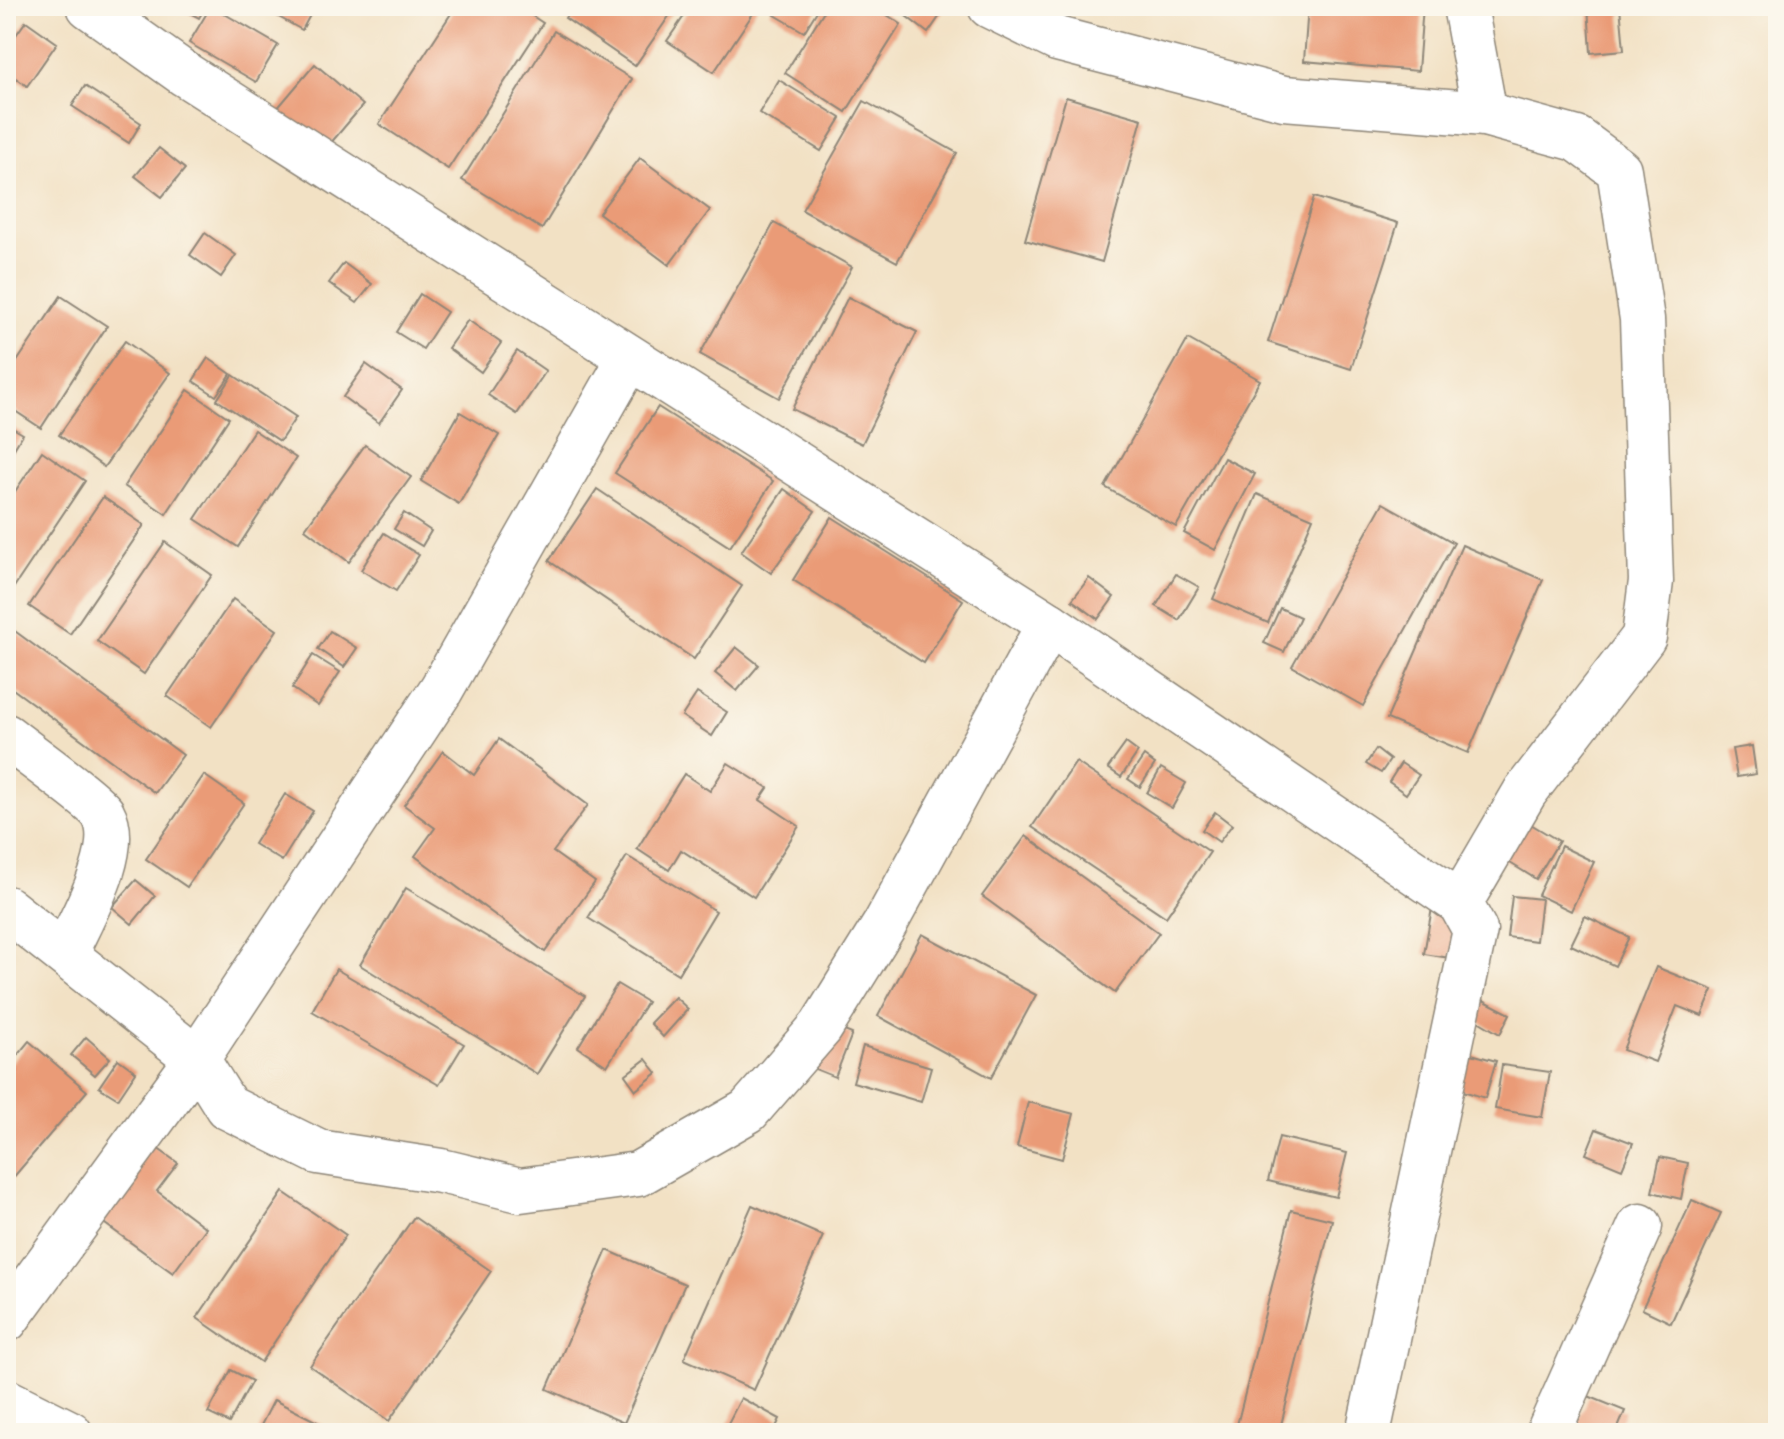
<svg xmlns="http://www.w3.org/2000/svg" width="1784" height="1439" font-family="'Shantell Sans',sans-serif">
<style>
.building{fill:#ea9b77}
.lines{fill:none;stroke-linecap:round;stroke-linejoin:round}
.minor-casing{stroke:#8e8678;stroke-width:47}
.minor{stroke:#fff;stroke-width:44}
</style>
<rect width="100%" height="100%" fill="#fbf7ec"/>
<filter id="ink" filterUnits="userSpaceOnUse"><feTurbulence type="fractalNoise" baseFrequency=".0125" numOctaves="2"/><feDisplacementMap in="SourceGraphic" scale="16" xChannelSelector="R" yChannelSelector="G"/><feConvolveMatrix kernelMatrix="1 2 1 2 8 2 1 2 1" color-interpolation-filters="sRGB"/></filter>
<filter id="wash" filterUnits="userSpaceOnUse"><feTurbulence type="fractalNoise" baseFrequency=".006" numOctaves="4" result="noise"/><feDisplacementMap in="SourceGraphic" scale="32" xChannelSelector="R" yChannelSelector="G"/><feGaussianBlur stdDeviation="1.8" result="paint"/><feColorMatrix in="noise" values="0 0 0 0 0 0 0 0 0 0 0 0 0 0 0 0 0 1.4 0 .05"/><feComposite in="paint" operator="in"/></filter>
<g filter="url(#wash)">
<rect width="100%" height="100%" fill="#f2e1c4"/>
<g id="blocks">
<g class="building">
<path d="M177,6H206L199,18Z"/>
<path d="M211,6L278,45L256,82L189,43Z"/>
<path d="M259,6H315L302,30Z"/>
<path d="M456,6H517L543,23L448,169L379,124Z"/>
<path d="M573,6H676L635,66L565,18Z"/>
<path d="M691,6H758L714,72L667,41Z"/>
<path d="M774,6H820L804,32L770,12Z"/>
<path d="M827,6H873L901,24L846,112L785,73Z"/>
<path d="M913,6H945L946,7L928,33L906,16Z"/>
<path d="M1208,6H1257L1256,15Z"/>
<path d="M1308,6H1423L1418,71L1304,61Z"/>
<path d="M1588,6H1620L1624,50L1591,53Z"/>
<path d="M26,21L57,43L27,86L6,71V39L11,42Z"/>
<path d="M554,31L632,79L542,229L462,180Z"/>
<path d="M315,64L363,105L324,151L276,110Z"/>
<path d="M779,80L841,118L821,151L759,113Z"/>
<path d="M85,86L141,123L129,143L72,106Z"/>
<path d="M1066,97L1142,119L1102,262L1025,240Z"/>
<path d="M864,101L957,153L897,262L802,210Z"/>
<path d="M159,148L185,169L162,197L135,176Z"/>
<path d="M640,158L710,210L669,265L599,213Z"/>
<path d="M1314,197L1398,223L1351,369L1268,342Z"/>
<path d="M774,223L852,267L779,398L700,354Z"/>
<path d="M205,233L236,255L221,277L190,255Z"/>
<path d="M344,263L372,284L357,303L329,283Z"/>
<path d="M420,294L447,312L423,349L396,332Z"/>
<path d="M61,296L107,326L41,428L6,405V378Z"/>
<path d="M848,297L917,332L862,444L792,409Z"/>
<path d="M468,320L501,343L481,372L448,348Z"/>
<path d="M1188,339L1260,380L1176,527L1105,487Z"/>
<path d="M125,341L170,373L104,467L59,435Z"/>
<path d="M517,351L546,371L517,414L488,395Z"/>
<path d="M208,358L231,374L216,396L193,381Z"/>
<path d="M366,364L402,390L379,423L343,397Z"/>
<path d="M233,375L296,417L280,441L217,400Z"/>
<path d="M188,390L229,418L166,514L124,486Z"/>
<path d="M658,407L773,481L730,547L615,473Z"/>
<path d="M460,412L499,435L459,504L421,481Z"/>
<path d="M6,424L23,434L6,462Z"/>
<path d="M254,430L296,458L238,547L195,519Z"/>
<path d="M365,445L411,477L349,562L305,529Z"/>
<path d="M42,451L85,481L6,599V505Z"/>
<path d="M1224,458L1255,474L1215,550L1184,533Z"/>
<path d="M597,489L742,586L694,659L549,561Z"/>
<path d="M784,489L815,511L771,573L741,552Z"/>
<path d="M1257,494L1313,518L1268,623L1213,599Z"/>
<path d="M103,497L144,525L70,634L29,606Z"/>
<path d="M1383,503L1454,543L1363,706L1292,666Z"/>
<path d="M404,513L431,531L422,546L394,529Z"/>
<path d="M832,517L963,600L924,663L793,580Z"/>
<path d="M384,533L419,555L396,591L361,570Z"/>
<path d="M165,542L212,575L144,674L97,641Z"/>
<path d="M1462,545L1543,580L1468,753L1387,719Z"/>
<path d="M1176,574L1199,587L1179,620L1156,606Z"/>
<path d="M1089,578L1114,597L1098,619L1072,600Z"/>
<path d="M233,599L277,630L211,727L167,696Z"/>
<path d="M1280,608L1300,617L1284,652L1264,643Z"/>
<path d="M8,626L183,755L155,793L6,684Z"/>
<path d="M330,631L357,648L344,667L318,649Z"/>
<path d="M736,647L759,665L737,691L715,673Z"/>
<path d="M313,655L340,672L318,706L292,688Z"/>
<path d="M697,693L727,712L712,736L682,716Z"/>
<path d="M499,739L588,805L553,852L595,882L545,952L415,856L435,828L404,805L443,751L474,775Z"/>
<path d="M1126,743L1138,752L1121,777L1108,768Z"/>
<path d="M1752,746L1756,774L1737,777L1732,749Z"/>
<path d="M1376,749L1390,760L1381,773L1366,764Z"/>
<path d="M1144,756L1155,764L1140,787L1128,779Z"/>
<path d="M1076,762L1210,852L1166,917L1032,827Z"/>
<path d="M728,763L768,788L760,800L799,826L754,897L681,850L669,870L637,849L684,774L710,791Z"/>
<path d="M1401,763L1419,775L1406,794L1389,782Z"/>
<path d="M1161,768L1186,783L1172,808L1147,793Z"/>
<path d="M204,775L244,803L187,887L146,859Z"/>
<path d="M285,794L313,811L282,861L254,844Z"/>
<path d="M1215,812L1232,825L1219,842L1202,830Z"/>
<path d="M1514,814L1559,841L1536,879L1492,852Z"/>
<path d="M1026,836L1159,933L1115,993L982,896Z"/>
<path d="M1561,846L1594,862L1571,911L1538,895Z"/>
<path d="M627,856L716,911L678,974L588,918Z"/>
<path d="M136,880L155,896L132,924L112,907Z"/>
<path d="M406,888L585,996L537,1074L360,965Z"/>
<path d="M1512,896L1541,899L1536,941L1507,937Z"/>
<path d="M1433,902L1459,906L1450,958L1424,954Z"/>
<path d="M1585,916L1629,937L1615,966L1571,945Z"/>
<path d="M922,934L1036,995L991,1078L878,1016Z"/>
<path d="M1656,967L1713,990L1702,1016L1677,1006L1655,1062L1623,1050Z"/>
<path d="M336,969L464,1044L439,1085L312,1011Z"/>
<path d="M617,984L647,1002L607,1066L578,1047Z"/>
<path d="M675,997L688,1009L663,1037L650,1023Z"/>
<path d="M1483,1000L1510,1014L1500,1034L1473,1018Z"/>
<path d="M832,1026L852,1034L835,1077L815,1069Z"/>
<path d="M86,1037L110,1058L95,1075L71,1055Z"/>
<path d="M29,1041L87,1091L6,1186V1069Z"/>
<path d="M863,1046L931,1067L921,1102L853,1082Z"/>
<path d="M1468,1053L1496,1061L1485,1098L1457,1089Z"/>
<path d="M118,1059L136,1072L118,1099L99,1087Z"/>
<path d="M646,1059L657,1073L636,1090L625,1075Z"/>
<path d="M1502,1065L1550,1072L1542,1117L1495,1109Z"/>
<path d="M1028,1102L1074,1114L1062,1159L1017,1147Z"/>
<path d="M1596,1129L1633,1143L1622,1169L1586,1154Z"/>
<path d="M1279,1137L1347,1153L1336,1197L1268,1181Z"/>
<path d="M147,1141L178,1163L157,1191L206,1228L173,1273L94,1216Z"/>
<path d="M1660,1157L1688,1163L1681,1199L1652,1192Z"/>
<path d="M283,1192L346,1235L261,1362L197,1318Z"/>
<path d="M1692,1200L1721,1213L1671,1323L1642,1309Z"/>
<path d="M752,1205L823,1236L754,1390L684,1359Z"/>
<path d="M1291,1210L1332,1220L1279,1433H1235Z"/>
<path d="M414,1217L491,1271L389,1421L310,1366Z"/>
<path d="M607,1250L685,1284L624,1423L547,1389Z"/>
<path d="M231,1370L252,1381L229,1423L208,1413Z"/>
<path d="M1588,1396L1625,1411L1616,1433H1573Z"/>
<path d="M741,1398L780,1419L773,1433H723Z"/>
<path d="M274,1400L339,1433H257Z"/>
</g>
</g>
</g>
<g filter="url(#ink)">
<use href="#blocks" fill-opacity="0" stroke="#8e8678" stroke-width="2"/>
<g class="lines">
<g class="minor-casing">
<g id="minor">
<path d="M89,6L186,75L1049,624L1460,903L1475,930L1368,1433"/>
<path d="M990,6L1057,39L1284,98L1485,114L1577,139L1619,170L1642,319L1651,581L1644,637L1525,792L1460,903"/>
<path d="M1465,6L1485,114"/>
<path d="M6,736C22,749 96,802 103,814C123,850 80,920 65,954"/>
<path d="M6,908L197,1059L227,1107L318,1152L441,1171L520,1190L638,1174L748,1111L821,1027L885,924L1049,624"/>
<path d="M6,1320L197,1059L441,690L629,359"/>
<path d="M6,1401L70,1433"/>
<path d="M1548,1433L1640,1226"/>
</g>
</g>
<use href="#minor" class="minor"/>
</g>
</g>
<rect width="1784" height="1439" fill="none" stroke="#fbf7ec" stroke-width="32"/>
</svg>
